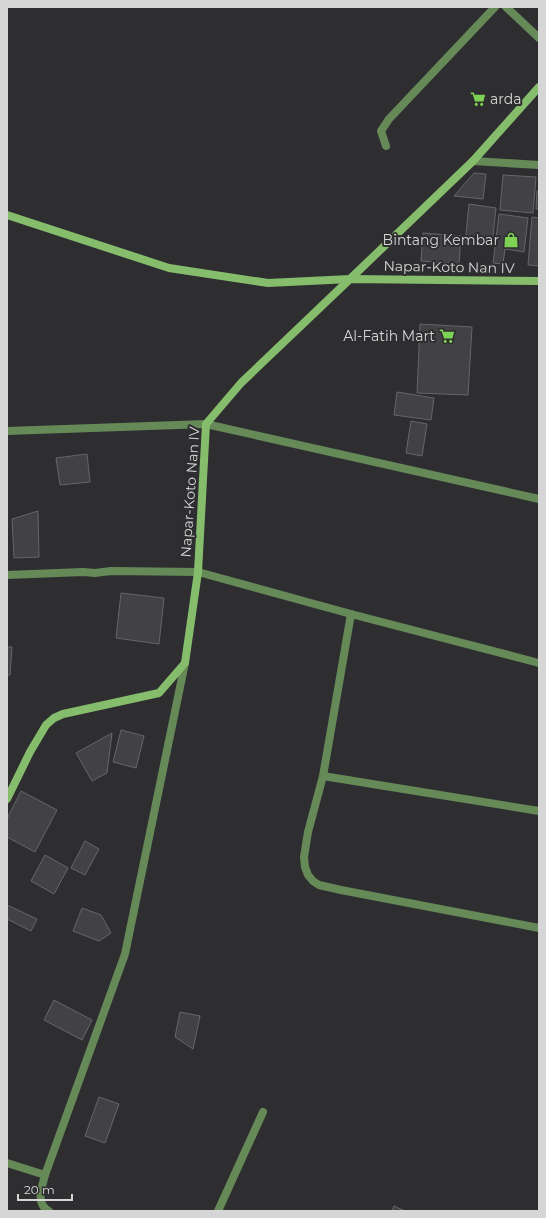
<svg xmlns="http://www.w3.org/2000/svg" width="546" height="1218" font-family="Montserrat,sans-serif">
<style>
.building{fill:#424245;stroke:#666669}
.lines{fill:none;stroke-linecap:round;stroke-linejoin:round}
.street{stroke:#668958;stroke-width:8}
.secondary{stroke:#85bd6c;stroke-width:8}
.labels{text-anchor:middle;dominant-baseline:central;stroke-width:4;stroke-linejoin:round;paint-order:stroke}
.poi-label{font-size:14px;fill:#d6d6d7;stroke:#2e2e31;text-anchor:end}
.street-label{font-size:14px;fill:#d6d6d7;stroke:#2e2e31}
</style>
<rect width="100%" height="100%" fill="#2e2e31"/>
<g class="building">
<path d="M474,173L486,174L483,199L454,196Z"/>
<path d="M503,175L536,177L533,213L500,210Z"/>
<path d="M537,191H539V209H536Z"/>
<path d="M469,204L496,208L492,246L465,243Z"/>
<path d="M499,214L528,218L524,252L505,249L503,264L493,263Z"/>
<path d="M532,217L539,218V266L528,265Z"/>
<path d="M423,233L461,236L459,264L421,261Z"/>
<path d="M420,324L472,327L468,395L417,393Z"/>
<path d="M397,392L434,398L431,420L394,415Z"/>
<path d="M411,421L427,424L422,456L406,453Z"/>
<path d="M87,454L90,482L60,485L56,458Z"/>
<path d="M38,511L39,557L14,558L12,519Z"/>
<path d="M121,593L164,598L159,644L116,638Z"/>
<path d="M7,647H12L10,675H7Z"/>
<path d="M121,730L144,736L136,768L113,762Z"/>
<path d="M112,733L107,773L92,781L76,753Z"/>
<path d="M21,791L57,810L35,852L7,837V819Z"/>
<path d="M85,841L99,849L85,875L71,868Z"/>
<path d="M45,855L68,868L54,894L31,881Z"/>
<path d="M7,905L37,919L31,931L7,919Z"/>
<path d="M82,908L101,915L111,933L99,941L73,931Z"/>
<path d="M54,1000L92,1020L82,1040L44,1020Z"/>
<path d="M180,1012L200,1016L193,1049L175,1037Z"/>
<path d="M99,1097L119,1104L105,1143L85,1136Z"/>
<path d="M394,1206L405,1211H392Z"/>
</g>
<g class="lines">
<g class="street">
<path d="M506,7L539,38"/>
<path d="M386,146L381,131L389,119L495,7"/>
<path d="M473,161L539,165"/>
<path d="M7,431L206,424L539,499"/>
<path d="M7,575L83,572L95,573L111,571L198,572L351,614L539,663"/>
<path d="M351,614L323,776L308,832L304,857L305,867L308,875L313,881L319,885L341,890L539,928"/>
<path d="M323,776L539,811"/>
<path d="M7,1163L45,1175"/>
<path d="M49,1211C35,1204 42,1187 45,1175L125,954L185,663"/>
<path d="M218,1211L263,1112"/>
</g>
<g class="secondary">
<path d="M7,215L169,268L268,283L350,279L473,161L539,87"/>
<path d="M7,799L30,752L46,725L54,718L63,714L159,693L185,663L198,572L206,424L241,383L350,279L539,281"/>
</g>
</g>
<defs>
<g id="supermarket-bare" transform="scale(1.2)"><path d="M-6-5.5h2.5l.6 2H6L4.5 2H-2.5L-4.4-4H-6ZM-1.5 3.2a1.3 1.3 0 1 0 .1 0ZM3 3.2a1.3 1.3 0 1 0 .1 0Z" fill="#7dd154" stroke="#2e2e31" stroke-width="2.5" paint-order="stroke"/></g>
<g id="shop-bare" transform="scale(1.2)"><path d="M-5-2.5h2.3a2.7 3.5 0 0 1 5.4 0H5L5.5 6h-11ZM-1.5-2.5h3a1.5 2.3 0 0 0-3 0Z" fill="#7dd154" stroke="#2e2e31" stroke-width="2.5" paint-order="stroke"/></g>
</defs>
<g fill-rule="evenodd">
<use href="#supermarket-bare" x="478" y="99"/>
<use href="#shop-bare" x="511" y="240"/>
<use href="#supermarket-bare" x="447" y="336"/>
</g>
<g class="labels">
<g class="poi-label">
<text x="490" y="99" text-anchor="start">arda</text>
<text x="499" y="240">Bintang Kembar</text>
<text x="435" y="336">Al-Fatih Mart</text>
</g>
<g class="street-label">
<text transform="translate(449 267) rotate(1)">Napar-Koto Nan IV</text>
<text transform="translate(190 492) rotate(-86)">Napar-Koto Nan IV</text>
</g>
</g>
<rect width="546" height="1218" fill="none" stroke="#d6d6d7" stroke-width="16"/>
<path d="M18 1194v6h54v-6" fill="none" stroke="#d6d6d7" stroke-width="2"/>
<text x="24" y="1194" font-size="12" fill="#d6d6d7" stroke="#2e2e31" stroke-width="3" paint-order="stroke">20 m</text>
</svg>
